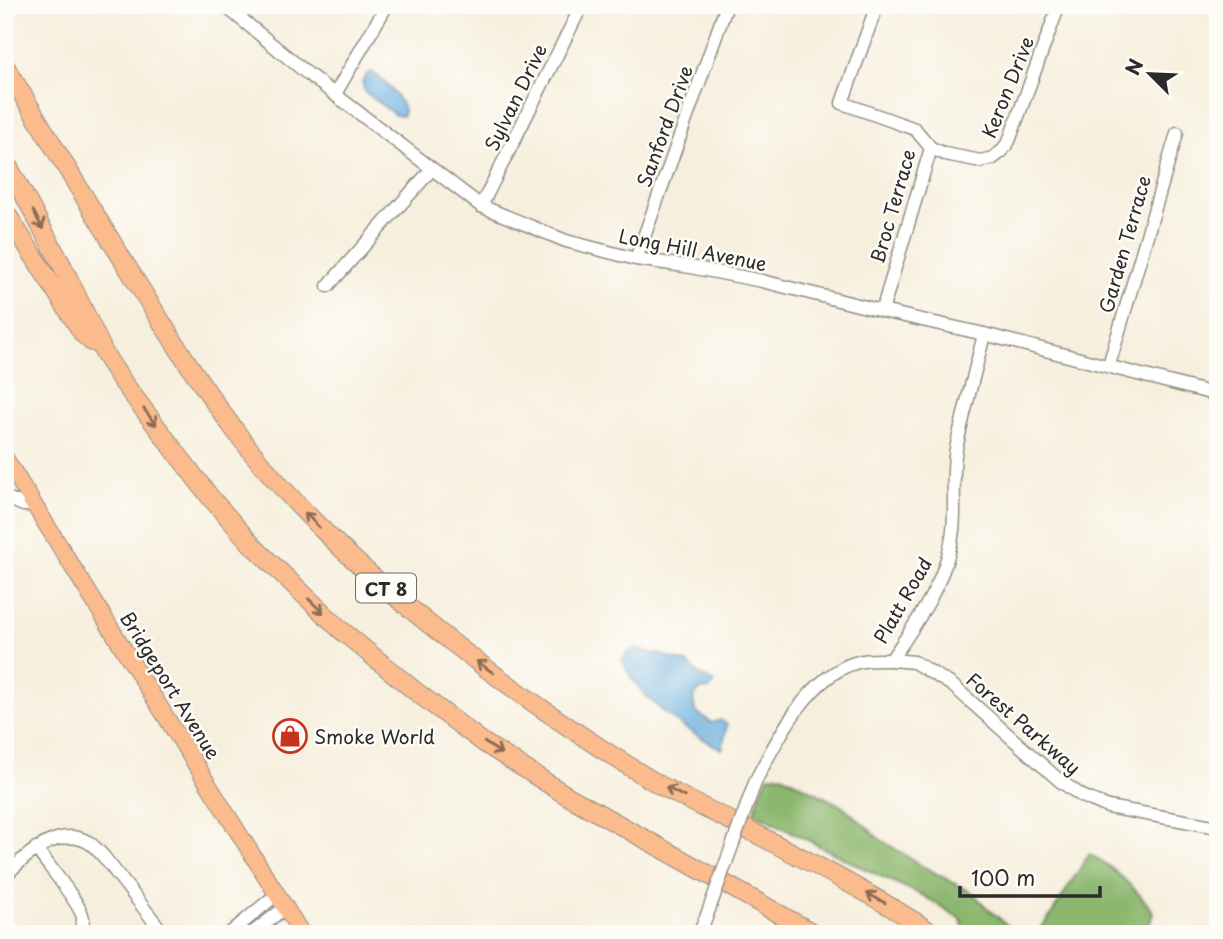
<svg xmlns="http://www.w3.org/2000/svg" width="1223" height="939" font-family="'Playpen Sans',sans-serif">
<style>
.forest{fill:#8cb76e;stroke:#5c714c;stroke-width:2}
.water{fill:#68addd;stroke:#4a6c84;stroke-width:2}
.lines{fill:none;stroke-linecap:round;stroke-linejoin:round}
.minor-casing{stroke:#918d84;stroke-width:15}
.major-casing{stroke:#918d84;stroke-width:18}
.highway-casing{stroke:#918d84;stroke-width:20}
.minor{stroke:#fff;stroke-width:12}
.major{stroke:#fbbb8c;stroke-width:16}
.highway{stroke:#fbbb8c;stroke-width:18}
.minor-bridge-casing{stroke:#918d84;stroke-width:15;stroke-linecap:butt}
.minor-bridge{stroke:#fff;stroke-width:12}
.oneway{stroke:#896c57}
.labels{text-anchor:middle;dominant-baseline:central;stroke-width:5;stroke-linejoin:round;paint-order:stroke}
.shield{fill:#fdfcf7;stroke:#6a6a68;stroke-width:2}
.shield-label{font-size:18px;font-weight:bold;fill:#2b2b2b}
.street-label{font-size:19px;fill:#2b2b2b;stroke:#fdfcf7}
.poi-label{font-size:19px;fill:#2b2b2b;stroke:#fdfcf7;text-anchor:start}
</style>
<rect width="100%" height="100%" fill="#fdfcf7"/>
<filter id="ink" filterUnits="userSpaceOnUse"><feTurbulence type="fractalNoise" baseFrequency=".0143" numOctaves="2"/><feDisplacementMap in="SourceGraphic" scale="14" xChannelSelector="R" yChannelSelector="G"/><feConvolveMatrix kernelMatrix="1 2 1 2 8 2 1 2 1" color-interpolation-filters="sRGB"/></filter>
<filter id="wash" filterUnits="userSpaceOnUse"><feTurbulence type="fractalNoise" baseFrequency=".00686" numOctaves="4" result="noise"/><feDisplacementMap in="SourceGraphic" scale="28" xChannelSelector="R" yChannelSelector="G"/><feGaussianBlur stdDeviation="1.57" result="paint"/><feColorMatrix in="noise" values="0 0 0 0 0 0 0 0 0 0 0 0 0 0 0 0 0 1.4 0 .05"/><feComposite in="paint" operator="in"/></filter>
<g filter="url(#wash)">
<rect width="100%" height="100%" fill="#f7efdd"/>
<g class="forest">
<path d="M780,774L844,807L881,840L924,867L974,894L984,905L1007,925L1020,934H968L964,931L961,919L922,895L863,868L754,813L761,792L768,776Z"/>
<path d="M1089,854C1112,866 1138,890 1153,912L1150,924L1152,934H1035L1049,918Z"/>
</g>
<g class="water">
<path d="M371,72C380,75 403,101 404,111C404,112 403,114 402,116L395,115L365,92L362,82L368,73Z"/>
<path d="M636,649L658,654L687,663L699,674L715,683L710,689L699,690L693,699L695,711L712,723L721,720L727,725L722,749C693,735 657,711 637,685C631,678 627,669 622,661L628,652Z"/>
</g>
</g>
<g filter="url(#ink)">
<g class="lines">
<g class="minor-casing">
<g id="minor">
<path d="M224,5L308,74L481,206L566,241L636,259L685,266L762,281L882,311L984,334L1218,395"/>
<path d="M877,5L842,103L915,129L931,148L945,154L981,161L993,158L1002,151L1009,141L1059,5"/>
<path d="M335,94L387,5"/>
<path d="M481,206L582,5"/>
<path d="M636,259L727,5"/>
<path d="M328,286L432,169"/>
<path d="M882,311L931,148"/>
<path d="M1109,365L1177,133"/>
<path d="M5,497L23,505H34"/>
<path d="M891,660L914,662L952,685L1060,781L1082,796L1108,807L1218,827"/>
<path d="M756,780C777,739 809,675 858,662C868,659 880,660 891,660C918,621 948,578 953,530C956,503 951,476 956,449C964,411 975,372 984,334"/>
<path d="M36,848C46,863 81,904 83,918C83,924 81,929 78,934"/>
<path d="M5,876C25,856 58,825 88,842C95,846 99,852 104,857L164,934"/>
<path d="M229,934L277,894"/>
<path d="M251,934L286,907"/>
<path d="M699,934L707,915"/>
</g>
</g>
<g class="major-casing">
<path id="major" d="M5,458L154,698L302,934"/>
</g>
<g class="highway-casing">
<g id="highway">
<path d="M5,66C47,135 88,204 131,273C166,330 202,388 243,441C302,517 374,581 449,640C513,690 579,736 648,778C675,795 706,808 735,823C802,858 870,892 934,934"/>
<path d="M5,160L63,267L105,355L122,381L210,497L254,547L341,630L415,691L484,743L566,795L815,934"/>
<path d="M5,211L83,334L92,342"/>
</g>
</g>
<use href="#minor" class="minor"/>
<use href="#major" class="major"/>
<use href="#highway" class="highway"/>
<g class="minor-bridge-casing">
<path id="minor-bridge" d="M707,915L756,780"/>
</g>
<use href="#minor-bridge" class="minor-bridge"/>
</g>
<defs><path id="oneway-shaft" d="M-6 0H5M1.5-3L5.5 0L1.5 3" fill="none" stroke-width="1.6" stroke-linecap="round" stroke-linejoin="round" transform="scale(1.75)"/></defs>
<g class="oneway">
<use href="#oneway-shaft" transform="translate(38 220) rotate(62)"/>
<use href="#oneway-shaft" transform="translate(150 417) rotate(53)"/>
<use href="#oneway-shaft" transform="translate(312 520) rotate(-134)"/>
<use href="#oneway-shaft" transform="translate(316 606) rotate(44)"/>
<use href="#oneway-shaft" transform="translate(485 667) rotate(-144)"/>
<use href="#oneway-shaft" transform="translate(493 748) rotate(33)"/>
<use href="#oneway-shaft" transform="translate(675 792) rotate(-153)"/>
<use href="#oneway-shaft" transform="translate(876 898) rotate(-152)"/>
</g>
</g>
<defs>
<g id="shop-ring" transform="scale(1.75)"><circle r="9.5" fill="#fdfcf7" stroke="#c8321e" stroke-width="1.5"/><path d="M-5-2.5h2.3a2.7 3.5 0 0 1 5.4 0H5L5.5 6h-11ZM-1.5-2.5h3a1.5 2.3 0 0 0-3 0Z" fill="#c8321e"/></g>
</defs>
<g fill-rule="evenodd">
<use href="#shop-ring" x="290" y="736"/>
</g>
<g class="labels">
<rect class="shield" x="356" y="573.5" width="60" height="29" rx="5"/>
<g class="shield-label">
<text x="386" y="588">CT 8</text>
</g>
<g class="street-label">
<text transform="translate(1007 87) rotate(-68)">Keron Drive</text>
<text transform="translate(515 97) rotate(-64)">Sylvan Drive</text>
<text transform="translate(664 126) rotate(-70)">Sanford Drive</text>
<text transform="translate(892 206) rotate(-74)">Broc Terrace</text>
<text transform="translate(1124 244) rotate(-74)">Garden Terrace</text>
<text transform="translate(693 249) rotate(11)">Long Hill Avenue</text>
<text transform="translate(902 600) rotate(-60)">Platt Road</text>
<text transform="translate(171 685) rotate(58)">Bridgeport Avenue</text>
<text transform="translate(1024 723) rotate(41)">Forest Parkway</text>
</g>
<g class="poi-label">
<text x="314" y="736">Smoke World</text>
</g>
</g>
<rect width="1223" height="939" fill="none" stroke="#fdfcf7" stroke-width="28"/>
<g transform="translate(1150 74) rotate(294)" stroke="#fdfcf7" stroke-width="5" paint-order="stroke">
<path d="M0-5L12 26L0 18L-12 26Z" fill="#2b2b2b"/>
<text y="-10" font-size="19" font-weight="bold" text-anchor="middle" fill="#2b2b2b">N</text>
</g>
<path d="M960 886v10h140v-10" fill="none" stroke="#2b2b2b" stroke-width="3.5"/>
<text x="971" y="886" font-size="21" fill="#2b2b2b" stroke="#fdfcf7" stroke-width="5" paint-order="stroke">100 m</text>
</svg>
